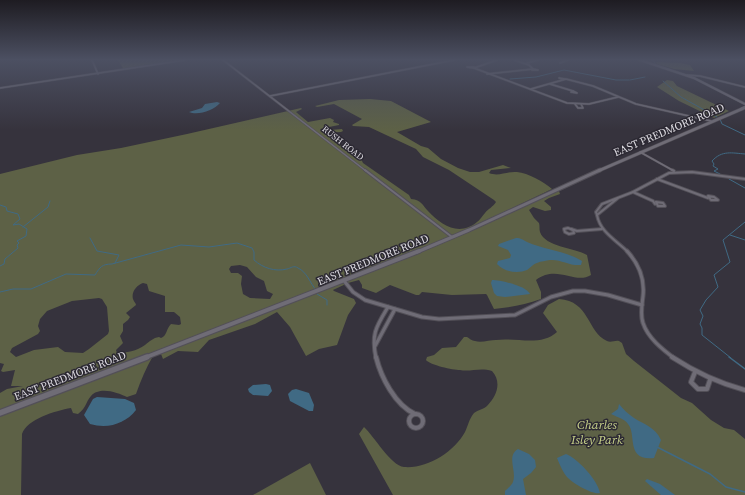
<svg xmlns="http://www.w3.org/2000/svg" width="745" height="495" font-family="'Source Serif 4',serif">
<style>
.green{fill:#5d6146;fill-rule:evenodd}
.water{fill:#406a84}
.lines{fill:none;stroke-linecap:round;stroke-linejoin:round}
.stream-far1{stroke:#406a84;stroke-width:1}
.stream{stroke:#406a84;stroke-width:1.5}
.minor-far3-casing{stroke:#535058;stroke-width:2.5}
.minor-far2-casing{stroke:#535058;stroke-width:4}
.minor-far1-casing{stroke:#535058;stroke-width:5}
.minor-casing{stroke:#535058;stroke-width:6}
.tertiary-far4-casing{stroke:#535058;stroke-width:3}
.tertiary-far3-casing{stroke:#535058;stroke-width:4}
.tertiary-far2-casing{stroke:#535058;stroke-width:5}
.tertiary-far1-casing{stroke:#535058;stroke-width:6}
.tertiary-casing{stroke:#535058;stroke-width:8}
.secondary-casing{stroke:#535058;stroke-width:3}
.minor-far3{stroke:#6f6c76;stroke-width:1.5}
.minor-far2{stroke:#6f6c76;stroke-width:2}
.minor-far1{stroke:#6f6c76;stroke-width:3}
.minor{stroke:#6f6c76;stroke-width:4}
.tertiary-far4{stroke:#6f6c76;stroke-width:2}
.tertiary-far3{stroke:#6f6c76;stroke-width:2.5}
.tertiary-far2{stroke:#6f6c76;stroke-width:3}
.tertiary-far1{stroke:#6f6c76;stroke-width:4}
.tertiary{stroke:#6f6c76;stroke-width:5.5}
.secondary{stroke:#6f6c76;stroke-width:2}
.labels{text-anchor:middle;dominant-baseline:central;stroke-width:3;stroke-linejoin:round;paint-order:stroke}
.far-street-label{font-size:9px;fill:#dbd9df;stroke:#2c2933}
.street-label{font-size:11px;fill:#dbd9df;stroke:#2c2933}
.near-park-label{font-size:13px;font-style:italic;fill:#c7d18a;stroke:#2c2933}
</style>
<rect width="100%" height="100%" fill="#36333d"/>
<g class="green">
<path d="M118,60H172L174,62L124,70Z"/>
<path d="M656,62L681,63L690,65L694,71L674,69L657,64Z"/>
<path d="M667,80L673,81L677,86L729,111L714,118L679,101L657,87Z"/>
<path d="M370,99L391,101L431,122L397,132L421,146L428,148L441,159L458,168L470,172H479L503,165L511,168L491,170L489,173C499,177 507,171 517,172C528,173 544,182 552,189L504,212L502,214L504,215C523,211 539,193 559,191L560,194L549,198L544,201L551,207V210L545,211L533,207L529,210L534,218L539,223C540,226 539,229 540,232C545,247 575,248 587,255L591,275C575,285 557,264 536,280L541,292V299C525,305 511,307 494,309L487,295L486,294L452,295L422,292L419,295H416L390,285L376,293L362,288V285L359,280L348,283L333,290L334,291L354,299L356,303L348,315L337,345L319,349L306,356L290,327L277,312L255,324L209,340L198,352L178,351L163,359L161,354L153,356C146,368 141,380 136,394L127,397C118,393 100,386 91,396C85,403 87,407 78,414L73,413L71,408C55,411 27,419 22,434L21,495H0V393L7,389L23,386H11L15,370L3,372L1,371L4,364L0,363V174L77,155L121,148L187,134L301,108L302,109L296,112L308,122L330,118L334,120L333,122L339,124V125L329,127L328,129L330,130L342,129L343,131L341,132L324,133L361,159L363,163L409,195L411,199C422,200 422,205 428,211C441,225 459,237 477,222C480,220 482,216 485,213C488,209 493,207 496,202L494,200L449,170L423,157L416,149L369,127L353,126L352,125L362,119L334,104L317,107L315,106L339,100ZM240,265L247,267L256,277L264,281L267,291L273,294L270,299L250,298L243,294L241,284L242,276L238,273H231L229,269L231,266ZM143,283L147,284L149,291L165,296V312H174L180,317L181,324L179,325L171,324C166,329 167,336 161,338L159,337C153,338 150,341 145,345C137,351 126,353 117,353L116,350L123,343L120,336L123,331V324L128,320L130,317L126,313L136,305C136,303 134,302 133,299C131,292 137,285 143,283ZM99,298L102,299L107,307L109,331L108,334L89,349L83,353L65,352L58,347L34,350L16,357L10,352L12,348L38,334L40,331L38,326L40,319L47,311L72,301Z"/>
<path d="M559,299C590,301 587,332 607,341C611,343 615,340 619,341L622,343L626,354L634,361L681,398L692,403L711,420L724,428L734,430L745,439V495H393L359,434L364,427C374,436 391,466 404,467C427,469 454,452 465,432C468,426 469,419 474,413C478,410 484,409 487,406C497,396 502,382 492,371C480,367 471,372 460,370C453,370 430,365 426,360L427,357L434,355L442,348L456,347L464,337H467C469,338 472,341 475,341C481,343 490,340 496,340C516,337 541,347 557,332L543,313L548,305Z"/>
<path d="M310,463L326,495H253Z"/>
</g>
<g class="water">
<path d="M217,102L220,103C214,110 198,116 189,112L202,108L205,104Z"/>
<path d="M516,238C521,238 523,240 527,242C545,250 566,251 582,261L581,265C569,266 561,259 550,260C546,261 541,261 537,263C533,264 530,268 527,270C518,274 504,272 497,264L498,261L510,258L511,255L508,250L498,246L499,244Z"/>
<path d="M492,280C501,280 526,286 530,294L505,297L497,296L494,293L491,283Z"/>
<path d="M266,384L270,385L272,391L268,396L253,395L249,392L248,389L253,385Z"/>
<path d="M296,389L309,393L314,405L313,411H309L290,401L288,394L292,390Z"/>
<path d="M97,397L125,399L134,403L136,410C125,424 108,429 90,424L84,415L93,399Z"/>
<path d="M619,404C623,409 628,414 634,418C645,425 655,427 661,440L654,458C625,461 637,434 628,424C625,419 617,417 611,414L618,409Z"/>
<path d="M518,449L529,454L535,460L536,467L531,473L523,479L526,495H505V491C507,489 512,485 513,482C517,471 506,456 518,449Z"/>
<path d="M566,454C577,458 598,480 600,493C593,495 574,484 568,478C563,473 560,465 557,458Z"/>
<path d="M647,479L660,484L675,495H661L645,481Z"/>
</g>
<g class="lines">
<g class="stream-far1">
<path d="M652,60L656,64"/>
<path d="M510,79L536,77L564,70L616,80H629"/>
<path d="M630,80L645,77"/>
<path d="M663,81L681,97L717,117"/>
<path d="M720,119L722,124L745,135"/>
<path d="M720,174L714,171L718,169L713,166L714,164L712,161C722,150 732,153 745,154"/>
<path d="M729,179L745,188"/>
<path d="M0,205L6,207L7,211L18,214L20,219L13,225L19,224L27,229L26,236L17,241L19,243L17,245L18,248L5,259L4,264L0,266"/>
<path d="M23,227L48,207L50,201"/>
<path d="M730,235L745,240"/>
<path d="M90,238L97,251L119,255L115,263"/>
<path d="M0,292L13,289H31L66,274L95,275C100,267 102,264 112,264L181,245L209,247L237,243L252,248L254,252V260C263,268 275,272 287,269C291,268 294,265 298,268C307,272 310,283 316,290"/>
<path d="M317,294L327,300V305"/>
<path d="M731,358L702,335V328L700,324L703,316L700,310L706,300L718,287L714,275L730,262L723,240L745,222"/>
</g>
<g class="stream">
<path d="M729,357L745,369"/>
<path d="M657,447L710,474L726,487L745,492"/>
</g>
<g class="minor-far3-casing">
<g id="minor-far3">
<path d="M92,60L98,74"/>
<path d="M223,60L366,171"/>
<path d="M497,60L474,68L567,103L589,104L618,97"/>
<path d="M527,63L538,60"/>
<path d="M560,63L568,60"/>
<path d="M474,67H467L474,68"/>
<path d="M532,70H538L533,69"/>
<path d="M487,74L533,69L529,65L514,60"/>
<path d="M687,75L700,76L745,87"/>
<path d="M562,79L559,78L565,79"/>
<path d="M550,84L573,91"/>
<path d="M0,88L185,60"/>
<path d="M531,89L566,79L593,86L636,104L711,121"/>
<path d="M573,91L577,93L571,92Z"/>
<path d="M270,96L454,60"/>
<path d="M575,104L578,108H583L581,104"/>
<path d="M640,152L674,171"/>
</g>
</g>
<g class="minor-far2-casing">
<g id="minor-far2">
<path d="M365,170L452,237"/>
<path d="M672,170L674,171"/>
<path d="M657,179L708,198"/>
<path d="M633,192L653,201L655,204"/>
<path d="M708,196L714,197L718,200H711Z"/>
<path d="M618,198L597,215L596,212L602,204L633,192L669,173L692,172L745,179"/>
<path d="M656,202L663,203L665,206H658Z"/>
<path d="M597,215C600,232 616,240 628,252"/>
<path d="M568,228L573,230L574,233L569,234L565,232L564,229Z"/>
<path d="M571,229L577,231L602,229"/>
</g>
</g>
<g class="minor-far1-casing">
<g id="minor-far1">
<path d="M627,251C639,264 645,278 643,296C642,305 640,315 643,323C648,338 662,349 674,358"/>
<path d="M345,282L353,292L365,300L422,317L439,319L515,315L551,297L573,291H585L608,295L642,305"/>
<path d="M375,346L395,309"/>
<path d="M376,358C371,334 376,327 388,307"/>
</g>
</g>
<g class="minor-casing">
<g id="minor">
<path d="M376,357C381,377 395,405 415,414"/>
<path d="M672,357C695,372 718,383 745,390"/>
<path d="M695,372L691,382L698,389H707L710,380"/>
<circle cx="416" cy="421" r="7"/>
</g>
</g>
<g class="tertiary-far4-casing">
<path id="tertiary-far4" d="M741,109L745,107"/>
</g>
<g class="tertiary-far3-casing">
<path id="tertiary-far3" d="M598,171L744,108"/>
</g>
<g class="tertiary-far2-casing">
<path id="tertiary-far2" d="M417,252L469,230L600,170"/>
</g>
<g class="tertiary-far1-casing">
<path id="tertiary-far1" d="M144,358L419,251"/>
</g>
<g class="tertiary-casing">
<path id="tertiary" d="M0,413L147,357"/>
</g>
<g class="secondary-casing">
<path id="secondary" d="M640,60L694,78L745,104"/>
</g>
<use href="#minor-far3" class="minor-far3"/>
<use href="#minor-far2" class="minor-far2"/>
<use href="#minor-far1" class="minor-far1"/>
<use href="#minor" class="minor"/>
<use href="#tertiary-far4" class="tertiary-far4"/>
<use href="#tertiary-far3" class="tertiary-far3"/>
<use href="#tertiary-far2" class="tertiary-far2"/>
<use href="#tertiary-far1" class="tertiary-far1"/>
<use href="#tertiary" class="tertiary"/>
<use href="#secondary" class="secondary"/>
</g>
<linearGradient id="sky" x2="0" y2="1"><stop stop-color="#1e1c22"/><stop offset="0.46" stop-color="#4c5062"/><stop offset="1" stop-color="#4c5062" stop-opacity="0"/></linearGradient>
<rect width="745" height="130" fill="url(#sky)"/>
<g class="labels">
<g class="far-street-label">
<text transform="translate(343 143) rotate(38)">RUSH ROAD</text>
</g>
<g class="street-label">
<text transform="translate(669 130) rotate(-23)">EAST PREDMORE ROAD</text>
<text transform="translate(373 260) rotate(-22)">EAST PREDMORE ROAD</text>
<text transform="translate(70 376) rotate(-21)">EAST PREDMORE ROAD</text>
</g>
<g class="near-park-label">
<text x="597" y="424">Charles<tspan x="597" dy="15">Isley Park</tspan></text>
</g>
</g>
</svg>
